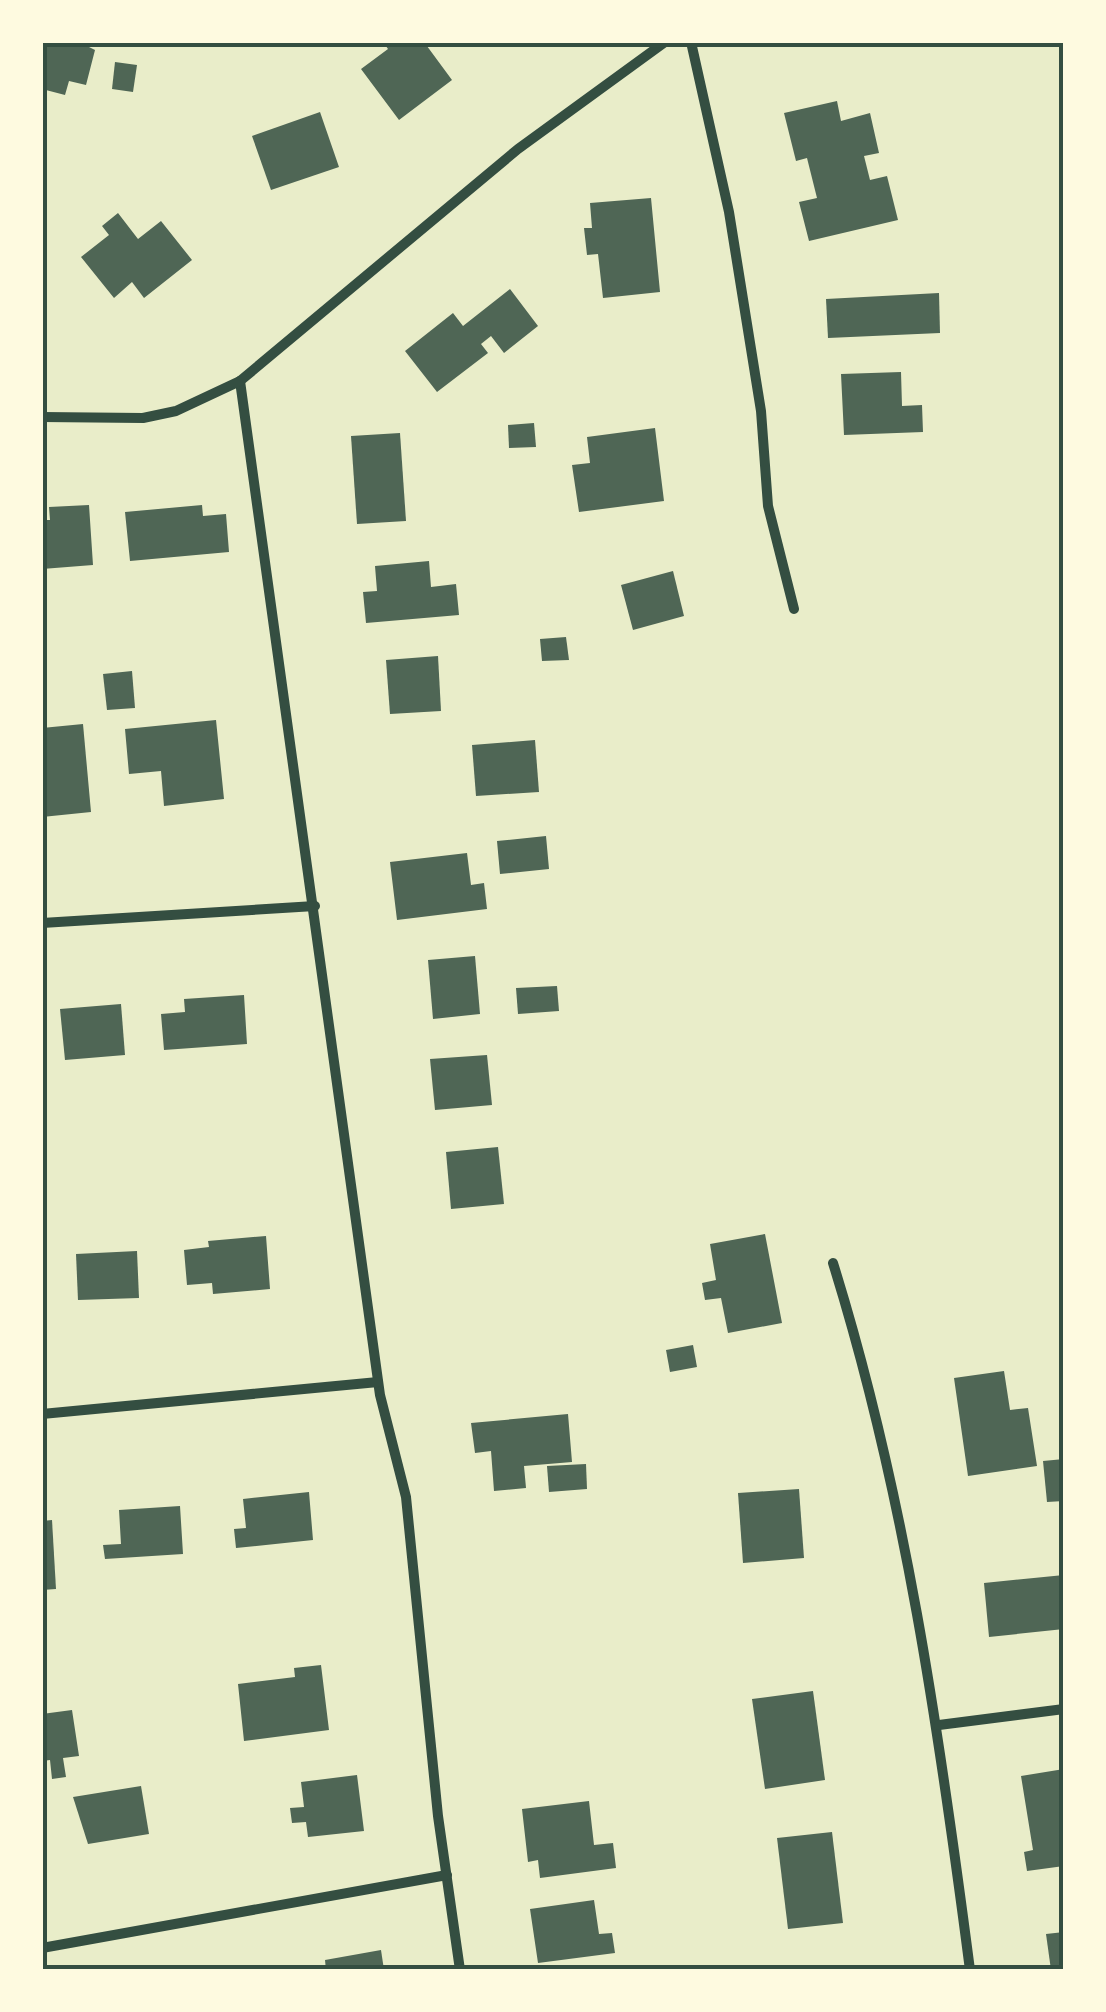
<svg xmlns="http://www.w3.org/2000/svg" width="1106" height="2012" font-family="'Noto Sans',sans-serif">
<style>
.building{fill:#4f6655}
.lines{fill:none;stroke-linecap:round;stroke-linejoin:round}
.minor{stroke:#344e41;stroke-width:10}
.neatline{fill:none;stroke:#344e41;stroke-width:4}
</style>
<rect width="100%" height="100%" fill="#e9edc9"/>
<g class="building">
<path d="M42,42H79L95,50L86,85L69,81L65,95L42,89Z"/>
<path d="M383,42H424L452,80L399,120L361,69L388,49Z"/>
<path d="M115,62L137,65L133,92L112,89Z"/>
<path d="M837,101L841,121L870,113L879,153L864,156L870,180L887,176L898,220L809,241L799,202L817,198L807,158L796,161L784,113Z"/>
<path d="M320,112L339,167L271,190L252,136Z"/>
<path d="M651,198L660,292L603,298L598,254L587,255L584,228H592L590,203Z"/>
<path d="M118,213L138,239L161,221L192,260L144,298L132,282L114,298L81,257L109,235L102,226Z"/>
<path d="M510,289L538,326L504,353L491,336L481,344L488,353L437,392L405,351L453,313L463,326Z"/>
<path d="M939,293L940,333L828,338L826,299Z"/>
<path d="M901,372L902,406L922,405L923,432L844,435L841,374Z"/>
<path d="M534,423L536,447L509,448L508,425Z"/>
<path d="M655,428L664,501L579,512L572,465L590,463L587,437Z"/>
<path d="M400,433L406,521L357,524L351,436Z"/>
<path d="M89,505L93,565L42,569V520H50L49,507Z"/>
<path d="M202,505L203,516L226,514L229,552L130,561L125,512Z"/>
<path d="M429,561L431,587L456,584L459,615L366,623L363,592L377,591L375,566Z"/>
<path d="M673,571L684,616L633,630L621,585Z"/>
<path d="M566,637L569,660L542,661L540,639Z"/>
<path d="M438,656L441,711L390,714L386,660Z"/>
<path d="M132,671L135,708L107,710L103,674Z"/>
<path d="M216,720L224,799L164,806L161,771L129,774L125,729Z"/>
<path d="M83,724L91,812L42,817V728Z"/>
<path d="M535,740L539,792L476,796L472,745Z"/>
<path d="M546,836L549,869L500,874L497,841Z"/>
<path d="M467,853L471,885L484,883L487,909L397,920L390,862Z"/>
<path d="M475,956L480,1014L433,1019L428,960Z"/>
<path d="M557,986L559,1011L518,1014L516,988Z"/>
<path d="M244,995L247,1044L164,1050L161,1014L185,1012L184,999Z"/>
<path d="M121,1004L125,1055L65,1060L60,1009Z"/>
<path d="M487,1055L492,1105L435,1110L430,1059Z"/>
<path d="M498,1147L504,1204L451,1209L446,1152Z"/>
<path d="M765,1234L782,1323L728,1333L721,1298L705,1300L702,1283L716,1280L710,1244Z"/>
<path d="M266,1236L270,1289L213,1294L212,1283L187,1285L184,1250L209,1247L208,1241Z"/>
<path d="M137,1251L139,1298L78,1300L76,1254Z"/>
<path d="M693,1345L697,1367L670,1372L666,1350Z"/>
<path d="M1004,1371L1010,1410L1028,1408L1037,1466L968,1476L954,1378Z"/>
<path d="M568,1414L572,1462L524,1466L526,1488L494,1491L491,1451L475,1453L471,1423Z"/>
<path d="M1064,1459V1501L1047,1502L1043,1461Z"/>
<path d="M586,1464L587,1489L549,1492L547,1466Z"/>
<path d="M799,1489L804,1558L743,1563L738,1493Z"/>
<path d="M309,1492L313,1540L236,1548L234,1529L246,1528L243,1499Z"/>
<path d="M180,1506L183,1554L105,1559L103,1545L121,1544L119,1510Z"/>
<path d="M52,1520L56,1589L42,1590V1521Z"/>
<path d="M1064,1575V1629L989,1637L984,1583Z"/>
<path d="M321,1665L329,1730L244,1741L238,1684L295,1677L294,1668Z"/>
<path d="M813,1691L825,1780L765,1789L752,1699Z"/>
<path d="M72,1710L79,1756L63,1758L66,1777L52,1779L50,1760L42,1761V1714Z"/>
<path d="M1064,1769V1866L1027,1871L1024,1852L1033,1850L1021,1776Z"/>
<path d="M357,1775L364,1831L308,1837L306,1822L292,1823L290,1808L304,1807L301,1782Z"/>
<path d="M141,1786L149,1834L88,1844L73,1797Z"/>
<path d="M589,1801L594,1845L613,1843L616,1868L540,1878L538,1860L528,1862L522,1809Z"/>
<path d="M832,1832L843,1923L788,1929L777,1838Z"/>
<path d="M594,1900L599,1934L612,1933L615,1953L538,1963L530,1909Z"/>
<path d="M1064,1932V1970H1051L1046,1934Z"/>
<path d="M381,1950L384,1970H326L325,1960Z"/>
</g>
<g class="lines">
<g class="minor">
<path d="M691,42L729,212L761,411L768,506L794,609"/>
<path d="M240,381L380,1395L406,1497L438,1816L460,1970"/>
<path d="M42,417L143,418L176,411L240,381L518,149L665,42"/>
<path d="M42,923L315,906"/>
<path d="M833,1263C905,1494 939,1731 970,1970"/>
<path d="M42,1414L378,1382"/>
<path d="M939,1725L1064,1709"/>
<path d="M42,1948L447,1875"/>
</g>
</g>
<rect width="1106" height="2012" fill="none" stroke="#fefae0" stroke-width="90"/>
<rect x="45" y="45" width="1016" height="1922" class="neatline"/>
</svg>
